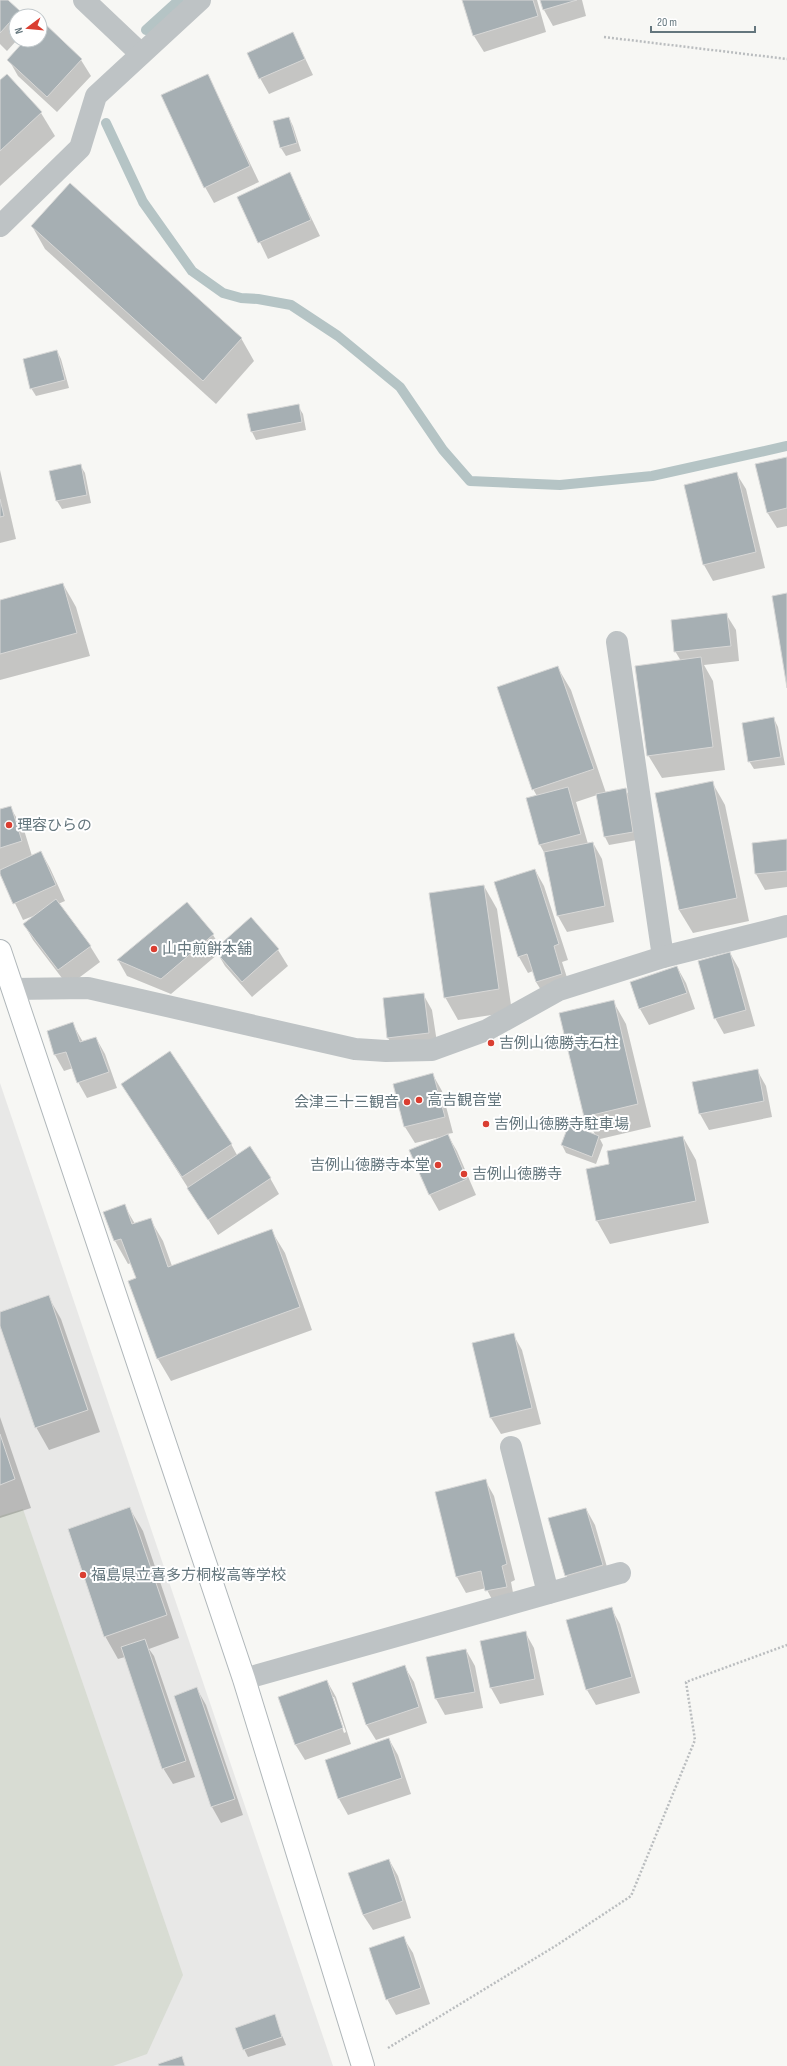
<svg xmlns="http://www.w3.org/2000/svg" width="787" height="2066" font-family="'Sofia Sans Condensed','Noto Sans JP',sans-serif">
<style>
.built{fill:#e8e8e7}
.green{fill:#d8dcd3}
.shadow{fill:#0003;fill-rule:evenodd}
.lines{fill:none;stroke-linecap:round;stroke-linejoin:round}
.stream{stroke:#b5c4c5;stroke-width:10}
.building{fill:#a6afb3;stroke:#d8d8d7}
.secondary-casing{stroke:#b0b7ba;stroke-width:24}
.path{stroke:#babdbf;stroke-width:2.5;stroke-dasharray:2 2;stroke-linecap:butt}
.street{stroke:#bec3c5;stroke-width:22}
.secondary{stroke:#fff;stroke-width:22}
.poi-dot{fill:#da3e31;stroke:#fff;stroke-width:1.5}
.labels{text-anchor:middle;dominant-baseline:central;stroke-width:4;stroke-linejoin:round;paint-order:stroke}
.poi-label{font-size:15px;fill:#64767d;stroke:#fff;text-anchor:start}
</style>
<rect width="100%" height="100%" fill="#f7f7f4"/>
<path class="built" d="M0,1083L333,2066H0Z"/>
<path class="green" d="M23,1509L183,1975L147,2054L113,2066H0V1516Z"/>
<g class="shadow">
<path d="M0,0H6L21,16H16L17,40L7,51L0,44Z"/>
<path d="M463,0H537L546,32L484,52L474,36Z"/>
<path d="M541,0H582L586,16L553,26L544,10Z"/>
<path d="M40,25L81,60L91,76L57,112L18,76L9,60L26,40H40Z"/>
<path d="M293,33L313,75L269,94L260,78Z"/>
<path d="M7,75L41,113L55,136L0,186V82Z"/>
<path d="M208,75L259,182L214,203L205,187Z"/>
<path d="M289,118L293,126L301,151L286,156L281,148L274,122Z"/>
<path d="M290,174L320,236L268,259L238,197Z"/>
<path d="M32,226L241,338L254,361L216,404L45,249Z"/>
<path d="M57,351L61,359L69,388L36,396L31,388Z"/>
<path d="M298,406L303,414L306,430L256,440L252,432Z"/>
<path d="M787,458V526L777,528L767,512Z"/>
<path d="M80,465L85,473L91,503L62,509L57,501Z"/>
<path d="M0,470L16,539L0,543Z"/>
<path d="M736,473L746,489L765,568L713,581L704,565L685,486Z"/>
<path d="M63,584L76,607L90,656L0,680V601Z"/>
<path d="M726,614L736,630L739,661L704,665L713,681L725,770L662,778L648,755L681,661L675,651Z"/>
<path d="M558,668L571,690L606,793L625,789L630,797L637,840L609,845L605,837L597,795L576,802L588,844L593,843L602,859L614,922L567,932L558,916L546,856L540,845L537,796L533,789Z"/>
<path d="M774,719L778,727L785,765L754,769L749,761Z"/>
<path d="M712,782L725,805L749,921L693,933L679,910L656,794Z"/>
<path d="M10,807L24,830L32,856L41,852L50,868L65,901L58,904L90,946L100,962L68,986L33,940L24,924L36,915L23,920L0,872V810Z"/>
<path d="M787,840V887L765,890L756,874L753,844Z"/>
<path d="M535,870L544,886L568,960L562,962L571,990L546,998L536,982L533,971L528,973L519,957L496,883Z"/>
<path d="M484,886L497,909L512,1012L458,1020L445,997Z"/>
<path d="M251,919L278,950L288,966L252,997L225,966L218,954L171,994L127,976L118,960L213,935L220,946Z"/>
<path d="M730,953L739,969L755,1026L724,1034L715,1018Z"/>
<path d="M677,967L686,983L695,1009L649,1025L640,1009L631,983Z"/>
<path d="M423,994L432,1010L438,1049L398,1054L388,1038Z"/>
<path d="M613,1001L626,1024L651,1127L600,1139L603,1145L596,1164L566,1153L562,1145L596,1136L585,1117Z"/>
<path d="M72,1023L83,1042L96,1038L105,1054L117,1088L87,1098L78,1082L73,1068L64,1071L55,1055L48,1032Z"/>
<path d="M757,1070L766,1086L772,1117L709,1130L700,1114Z"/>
<path d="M433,1075L442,1091L453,1133L447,1134L457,1151L476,1195L439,1211L430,1195L411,1151L445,1136L415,1143L405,1127L395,1085Z"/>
<path d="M122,1084L231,1144L237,1155L270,1178L279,1194L218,1235Z"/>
<path d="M683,1137L696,1160L709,1223L610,1244L597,1221L587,1170L610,1165Z"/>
<path d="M124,1205L135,1224L150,1219L163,1241L172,1266L271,1230L285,1253L312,1330L171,1381L158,1359L129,1282L137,1279L131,1263L128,1264L115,1241L105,1212Z"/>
<path d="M48,1296L61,1319L100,1432L49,1450L36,1427L0,1322V1313Z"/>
<path d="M513,1334L522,1350L541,1424L501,1434L491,1418L473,1344Z"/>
<path d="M0,1417L31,1508L0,1518Z"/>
<path d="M485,1480L494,1496L515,1580L511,1582L515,1603L496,1607L486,1588L466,1593L457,1577Z"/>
<path d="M130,1509L143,1531L179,1638L149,1649L154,1656L195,1777L173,1784L163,1768L125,1657L118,1659L105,1636Z"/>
<path d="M586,1509L595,1525L611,1581L575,1591L566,1575Z"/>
<path d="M611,1608L620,1624L640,1693L596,1705L587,1690Z"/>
<path d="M525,1632L534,1648L544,1695L500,1704L491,1688L481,1641Z"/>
<path d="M466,1650L475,1666L483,1708L445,1715L436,1699L428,1658Z"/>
<path d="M404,1666L414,1682L427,1723L376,1740L366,1724Z"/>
<path d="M327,1681L336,1697L351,1744L305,1760L295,1744ZM332,1697H334L346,1732L344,1733Z"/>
<path d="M197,1689L206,1705L243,1815L221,1823L212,1807L175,1696Z"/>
<path d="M389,1739L398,1755L411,1794L348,1815L339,1799Z"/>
<path d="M389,1860L398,1876L411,1918L373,1930L363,1915Z"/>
<path d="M403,1937L413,1953L430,2004L396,2015L387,1999Z"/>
<path d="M274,2016L286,2045L248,2057L244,2049Z"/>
</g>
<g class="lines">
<g class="stream">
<path d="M146,30L179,0"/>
<path d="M106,123L143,202L192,271L223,293L241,298L258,299L291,305L338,336L400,387L443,450L470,481L560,485L652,476L787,446"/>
</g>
</g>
<g class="building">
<path d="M0,0H8L20,11L0,33Z"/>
<path d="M462,0H533L538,16L473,36Z"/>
<path d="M540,0H577L543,10Z"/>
<path d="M42,21L82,59L47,97L7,60L25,40H40V24Z"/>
<path d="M293,32L305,59L259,79L247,53Z"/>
<path d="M7,74L42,112L0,151V80Z"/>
<path d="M208,74L250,166L204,188L161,95Z"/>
<path d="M289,117L297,143L280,148L273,121Z"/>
<path d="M290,172L311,220L258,243L237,197Z"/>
<path d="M70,183L242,338L203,381L31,226Z"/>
<path d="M57,350L65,380L30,389L23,359Z"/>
<path d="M299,404L302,422L251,432L247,414Z"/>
<path d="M787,457V508L767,513L755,464Z"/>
<path d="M81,464L87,495L56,501L49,471Z"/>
<path d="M737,472L756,552L703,565L684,485Z"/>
<path d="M0,499L4,516L0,517Z"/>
<path d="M63,583L77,633L0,654V600Z"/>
<path d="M787,593V688L772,596Z"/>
<path d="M727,613L731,646L674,652L671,620Z"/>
<path d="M701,657L713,747L647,756L635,666Z"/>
<path d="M558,666L594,769L532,790L497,687Z"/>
<path d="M774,717L781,757L748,762L742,723Z"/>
<path d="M713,781L737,898L679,910L655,793Z"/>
<path d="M568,787L581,834L539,845L526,798Z"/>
<path d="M626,788L633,832L604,837L596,794Z"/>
<path d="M11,806L22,841L0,848V809Z"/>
<path d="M787,839V871L755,874L752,843Z"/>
<path d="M593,842L605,906L557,916L544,852Z"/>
<path d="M41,851L56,885L13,904L0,874V870Z"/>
<path d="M535,869L559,944L554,946L562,974L536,982L527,954L518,957L494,882Z"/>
<path d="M484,885L499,989L444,998L429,893Z"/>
<path d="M56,899L91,946L58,970L23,924Z"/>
<path d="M187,902L214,934L161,979L117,960Z"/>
<path d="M251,917L279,949L242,982L214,950Z"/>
<path d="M730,952L746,1010L714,1019L698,961Z"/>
<path d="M677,966L687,993L639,1009L630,982Z"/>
<path d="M424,993L429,1033L387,1038L383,998Z"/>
<path d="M614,1000L638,1104L584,1117L559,1013Z"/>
<path d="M73,1022L80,1042L96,1037L109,1072L77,1083L66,1052L54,1055L47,1031Z"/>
<path d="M170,1051L232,1144L182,1177L121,1084Z"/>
<path d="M758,1069L764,1101L699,1114L692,1082Z"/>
<path d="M433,1073L445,1117L404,1127L393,1084Z"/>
<path d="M569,1124L599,1136L592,1157L561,1145Z"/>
<path d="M448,1134L467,1179L429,1195L409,1150Z"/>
<path d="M683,1136L696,1201L596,1221L586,1169L609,1164L607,1151Z"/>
<path d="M250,1146L271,1178L208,1220L187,1188Z"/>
<path d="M125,1204L132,1224L151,1218L168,1267L272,1229L300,1307L157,1359L128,1281L136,1278L121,1239L114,1241L103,1212Z"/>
<path d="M49,1295L88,1410L35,1428L0,1326V1312Z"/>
<path d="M514,1333L532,1408L490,1418L472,1343Z"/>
<path d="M0,1434L15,1479L0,1485Z"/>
<path d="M486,1479L507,1564L502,1566L507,1587L485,1591L481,1571L456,1577L435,1492Z"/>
<path d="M130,1507L167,1615L104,1637L68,1529Z"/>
<path d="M586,1508L603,1565L565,1576L548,1518Z"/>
<path d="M612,1607L632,1677L586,1690L566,1620Z"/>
<path d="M526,1631L535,1679L490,1688L480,1641Z"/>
<path d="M145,1639L186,1761L162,1769L121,1647Z"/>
<path d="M466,1649L475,1692L435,1699L426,1657Z"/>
<path d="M405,1665L419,1707L366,1725L352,1683Z"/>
<path d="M327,1680L343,1728L295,1745L278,1697Z"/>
<path d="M197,1687L235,1799L211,1807L174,1696Z"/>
<path d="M389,1738L402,1778L338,1799L325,1760Z"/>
<path d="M389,1859L403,1901L363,1915L348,1873Z"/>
<path d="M404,1936L421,1988L386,2000L369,1948Z"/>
<path d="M275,2014L282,2037L243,2050L235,2028Z"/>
<path d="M182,2056L185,2066H159L158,2064Z"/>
</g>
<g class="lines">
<g class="secondary-casing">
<path id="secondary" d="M0,951L244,1679L363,2066"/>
</g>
<g class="path">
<path d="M604,37L787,59"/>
<path d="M388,2048L557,1945L631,1896L695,1740L686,1682L787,1645"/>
</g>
<g class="street">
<path d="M84,0L141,54"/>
<path d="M0,226L80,148L96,96L200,0"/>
<path d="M617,642L663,957"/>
<path d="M13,989L88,988L355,1049L386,1051L432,1050L487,1030L559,990L663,957L787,926"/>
<path d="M511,1447L548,1593"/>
<path d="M244,1679L620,1573"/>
</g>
<use href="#secondary" class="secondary"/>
</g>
<g class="poi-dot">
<circle cx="9" cy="825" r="4"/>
<circle cx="154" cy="949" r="4"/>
<circle cx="491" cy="1043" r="4"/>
<circle cx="419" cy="1100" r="4"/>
<circle cx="407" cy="1102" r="4"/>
<circle cx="486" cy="1124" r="4"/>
<circle cx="438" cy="1165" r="4"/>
<circle cx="464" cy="1174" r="4"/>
<circle cx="83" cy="1575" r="4"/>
</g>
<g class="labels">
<g class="poi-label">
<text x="17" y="825">理容ひらの</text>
<text x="162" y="949">山中煎餅本舗</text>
<text x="499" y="1043">吉例山徳勝寺石柱</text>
<text x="427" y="1100">高吉観音堂</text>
<text x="399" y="1102" text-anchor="end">会津三十三観音</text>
<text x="494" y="1124">吉例山徳勝寺駐車場</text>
<text x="430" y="1165" text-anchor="end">吉例山徳勝寺本堂</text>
<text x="472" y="1174">吉例山徳勝寺</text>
<text x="91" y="1575">福島県立喜多方桐桜高等学校</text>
</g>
</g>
<g transform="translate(28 28) rotate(254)"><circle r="19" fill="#ffffff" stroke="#c1c8cb"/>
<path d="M0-3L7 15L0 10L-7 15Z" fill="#da3e31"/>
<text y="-6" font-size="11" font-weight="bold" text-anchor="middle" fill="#64767d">N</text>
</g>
<path d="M651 26v6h104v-6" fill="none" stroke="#64767d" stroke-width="2"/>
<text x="657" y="26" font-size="12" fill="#64767d" stroke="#ffffff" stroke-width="3" paint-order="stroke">20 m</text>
</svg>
